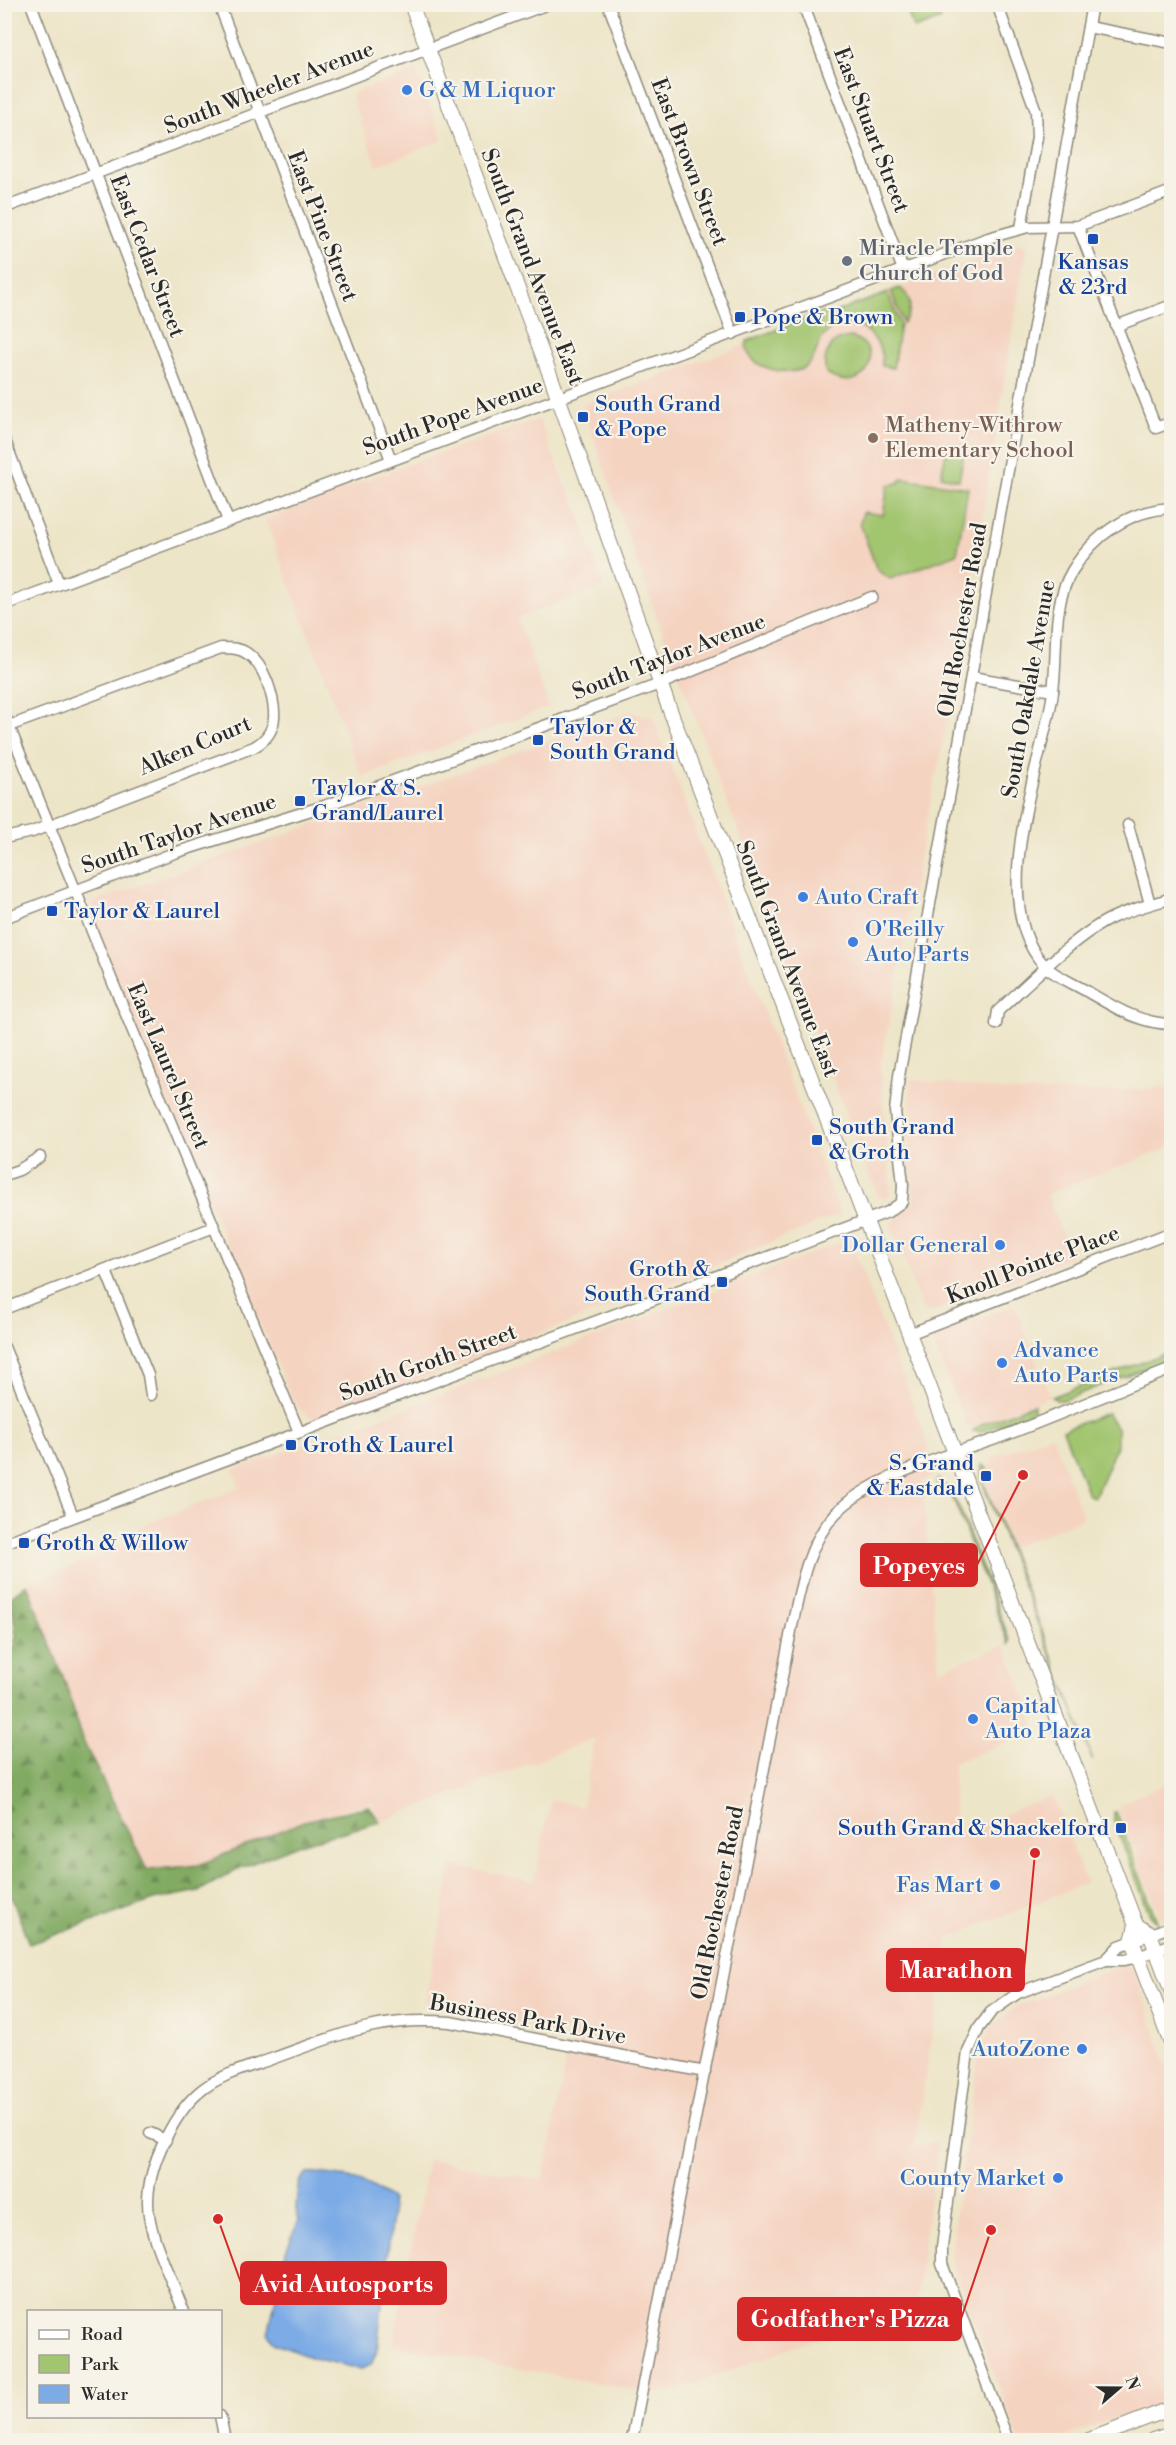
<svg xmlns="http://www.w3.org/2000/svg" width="1176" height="2445" font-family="'Libre Bodoni',serif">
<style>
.built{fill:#f5d3c1}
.green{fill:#a2c56f;stroke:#66784d;stroke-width:1.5}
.forest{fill:url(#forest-firs);stroke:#566a46;stroke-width:1.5}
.water{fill:#7cabe6;stroke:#546b88;stroke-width:1.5}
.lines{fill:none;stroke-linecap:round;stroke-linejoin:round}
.minor-casing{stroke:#8c887a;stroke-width:13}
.major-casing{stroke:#8c887a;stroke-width:16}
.minor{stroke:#fff;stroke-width:10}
.major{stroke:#fff;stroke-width:14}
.shop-dot{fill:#3f7fe0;stroke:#f7f3e8;stroke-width:2}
.transit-dot{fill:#1a4fb4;stroke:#f7f3e8;stroke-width:2}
.worship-dot{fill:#6b7280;stroke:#f7f3e8;stroke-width:2}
.education-dot{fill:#8d6e63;stroke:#f7f3e8;stroke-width:2}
.labels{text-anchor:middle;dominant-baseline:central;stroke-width:4.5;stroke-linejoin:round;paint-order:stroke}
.street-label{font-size:22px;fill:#2b2b2b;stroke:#f7f3e8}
.shop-label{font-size:22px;fill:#366cbe;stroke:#f7f3e8;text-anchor:start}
.worship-label{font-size:22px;fill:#5b616d;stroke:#f7f3e8;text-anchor:start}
.transit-label{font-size:22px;fill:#164399;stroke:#f7f3e8;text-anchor:start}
.education-label{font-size:22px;fill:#785e54;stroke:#f7f3e8;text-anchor:start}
.leader{fill:none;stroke:#d62828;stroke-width:2}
.callout-dot{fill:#d62828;stroke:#f7f3e8;stroke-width:2}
.callout{fill:#d62828;stroke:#d62828;stroke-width:2}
.callout-label{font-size:24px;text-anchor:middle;font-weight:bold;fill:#fff}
</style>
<defs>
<pattern id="forest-firs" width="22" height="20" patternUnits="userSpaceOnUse" patternTransform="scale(1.5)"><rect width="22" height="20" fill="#81aa62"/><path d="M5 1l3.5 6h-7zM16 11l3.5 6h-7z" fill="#6a8b51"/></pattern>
</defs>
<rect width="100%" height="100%" fill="#f7f3e8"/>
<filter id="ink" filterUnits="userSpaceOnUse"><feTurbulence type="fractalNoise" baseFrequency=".0167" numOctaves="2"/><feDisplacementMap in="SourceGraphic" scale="12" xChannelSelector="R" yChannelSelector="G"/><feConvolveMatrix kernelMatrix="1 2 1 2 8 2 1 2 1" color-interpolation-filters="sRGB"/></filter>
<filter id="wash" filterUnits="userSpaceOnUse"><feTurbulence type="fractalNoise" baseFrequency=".008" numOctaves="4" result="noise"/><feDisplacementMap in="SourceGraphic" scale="24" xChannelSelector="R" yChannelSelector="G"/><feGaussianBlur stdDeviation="1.35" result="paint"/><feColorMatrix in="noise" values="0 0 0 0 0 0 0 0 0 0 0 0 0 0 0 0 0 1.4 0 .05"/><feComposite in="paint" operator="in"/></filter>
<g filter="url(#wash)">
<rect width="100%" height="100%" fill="#ede5c8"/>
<g class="built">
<path d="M416,70L443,140L377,166L351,94Z"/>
<path d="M1020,243L1026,249L954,690L921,849L880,1070L891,1189L890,1195L885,1198L878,1197L659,624L582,405Z"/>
<path d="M539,419L565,484L574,500L603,586L517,618L549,707L362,777L265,519L403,466Z"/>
<path d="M630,712L653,718L840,1214L670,1284L315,1420L301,1411L291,1397L142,1040L96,926L91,903Z"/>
<path d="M910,1079L1019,1092L1144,1090L1171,1086V1147L1047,1194L1071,1258L932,1312L923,1310L890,1224L915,1201L909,1159Z"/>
<path d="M844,1241L851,1243L925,1436L933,1477L922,1482L939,1670L1005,1645L1037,1731L953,1763L954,1835L1053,1795L1086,1883L948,1938L914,2147L938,2141L916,2303L673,2391L647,2393L393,2345L428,2159L543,2180L571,2032L425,2003L452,1865L534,1881L551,1800L582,1807L595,1738L380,1822L371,1802L304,1821L199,1865L147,1870L84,1743L64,1679L27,1584L130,1543L139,1527L240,1488L233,1470L421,1403Z"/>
<path d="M1014,1305L1050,1396L973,1427L966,1425L933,1342L941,1333Z"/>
<path d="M1052,1435L1084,1518L1011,1548L984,1477L995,1456Z"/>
<path d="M1171,1782V1918L1162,1921L1118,1809L1121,1803Z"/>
<path d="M1125,1966L1133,1969L1137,1976L1171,2080V2401L1104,2422L1057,2440H1019L952,2263V2239L979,2054L983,2041L990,2030L997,2022L1018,2006L1113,1969Z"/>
</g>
<g class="green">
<path d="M915,4L936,5L941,19L914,29L906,8Z"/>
<path d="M900,288C913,297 912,312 903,323L891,291Z"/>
<path d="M888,293L900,324L893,368L882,366C885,338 856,313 830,330C816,339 818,359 804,368C786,378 741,366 747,341L822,312L827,315Z"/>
<path d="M851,337C882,345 872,386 841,380C833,378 829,377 825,370C824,351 831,338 851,337Z"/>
<path d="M948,444L965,447L959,480L941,476Z"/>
<path d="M902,478L968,488L957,554L890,579L877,570L860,524L863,512L883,515L888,485L899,483Z"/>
<path d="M1171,1351V1358L1064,1400H1056L1052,1397Z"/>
<path d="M1034,1404L1033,1410L1027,1414L980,1432L973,1431L983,1424Z"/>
<path d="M1107,1413L1117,1428V1445L1094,1498L1088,1494L1063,1430Z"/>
<path d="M982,1465L987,1468L982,1478L1093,1761L985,1490L981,1478Z"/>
<path d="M938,1479L947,1488L959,1507L1010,1641L1009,1644L955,1503L944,1487L936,1483Z"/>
<path d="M1114,1812H1116L1158,1924L1150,1915L1114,1821Z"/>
</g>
<path class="forest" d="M27,1584L64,1679L84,1743L147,1870L199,1865L304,1821L369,1806L380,1822L303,1843L240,1868L199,1891L154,1900L29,1944L5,1879V1651L13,1648L16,1636L11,1596Z"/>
<path class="water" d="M306,2173C338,2173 365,2179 391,2199L392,2215L377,2350L371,2365L361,2369L313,2358L275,2344L268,2334L286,2251L299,2220L296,2210L297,2193L300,2180Z"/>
</g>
<g filter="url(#ink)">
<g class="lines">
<g class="minor-casing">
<g id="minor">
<path d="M31,4L228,521"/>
<path d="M219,4L391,460"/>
<path d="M608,4L733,334"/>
<path d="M803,4L903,270"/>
<path d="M997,4L1036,111L1037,137L1021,228"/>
<path d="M1088,27L1172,43"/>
<path d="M4,208L548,4"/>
<path d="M1078,226L1156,428L1172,422"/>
<path d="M1116,326L1172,305"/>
<path d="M4,438L59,584"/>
<path d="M1172,508C1129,510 1094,535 1072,571C1049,609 1060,661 1051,704C1037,774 987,906 1045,966C1056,977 1075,984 1088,992C1114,1007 1140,1024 1172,1024"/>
<path d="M4,605L988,238L1028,227L1078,226L1172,191"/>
<path d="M972,677L1053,691"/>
<path d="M4,714L113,983L299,1432"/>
<path d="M1128,825L1150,904"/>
<path d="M4,838L32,832L254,747C281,732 276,706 267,681C263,671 258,661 248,654C240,648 231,648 221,648L9,726"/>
<path d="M4,918L174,853L324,806L660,684L872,597"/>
<path d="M996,1024L998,1011C1029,983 1076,934 1114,917C1132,909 1152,904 1172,898"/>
<path d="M4,1175L19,1170L40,1157"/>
<path d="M106,1271L148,1375L151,1395"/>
<path d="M4,1309L214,1227"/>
<path d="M909,1334L1172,1232"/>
<path d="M4,1347L73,1516"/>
<path d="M4,1543L888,1212L902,1202L903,1185L895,1111L899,1076L1092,4"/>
<path d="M1106,1960L1119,1946L1172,1926"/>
<path d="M150,2133L166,2140"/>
<path d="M184,2312C172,2279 147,2235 148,2200C149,2164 175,2110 203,2089C224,2073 250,2067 274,2058C339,2035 379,2016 450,2022L705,2072"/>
<path d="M220,2416L225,2440"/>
<path d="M632,2440L792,1626C801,1585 807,1545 836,1513C872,1475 952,1455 1001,1437C1058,1415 1115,1391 1172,1369"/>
<path d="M1008,2440L942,2264V2247L968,2052L979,2028L991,2012L1018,1993L1106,1960H1125L1138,1957L1172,1944"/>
</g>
</g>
<g class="major-casing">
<g id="major">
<path d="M411,4L552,380L668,705L1136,1925L1132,1941L1172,2046"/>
<path d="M1136,1925L1150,1934L1172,1992"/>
<path d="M1089,2440L1172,2408"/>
<path d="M1153,2440L1172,2434"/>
</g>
</g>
<use href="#minor" class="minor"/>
<use href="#major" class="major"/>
</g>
</g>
<g class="shop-dot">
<circle cx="407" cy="90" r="6"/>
<circle cx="803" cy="897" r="6"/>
<circle cx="853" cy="942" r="6"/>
<circle cx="1000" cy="1245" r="6"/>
<circle cx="1002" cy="1363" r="6"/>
<circle cx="973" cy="1719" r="6"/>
<circle cx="995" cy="1885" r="6"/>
<circle cx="1082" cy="2049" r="6"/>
<circle cx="1058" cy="2178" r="6"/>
</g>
<g class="transit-dot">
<rect x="1087" y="233" width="12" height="12" rx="3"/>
<rect x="734" y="311" width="12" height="12" rx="3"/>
<rect x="577" y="411" width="12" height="12" rx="3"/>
<rect x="532" y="734" width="12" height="12" rx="3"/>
<rect x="294" y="795" width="12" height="12" rx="3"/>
<rect x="46" y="905" width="12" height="12" rx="3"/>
<rect x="811" y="1134" width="12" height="12" rx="3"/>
<rect x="716" y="1276" width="12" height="12" rx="3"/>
<rect x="285" y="1439" width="12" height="12" rx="3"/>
<rect x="980" y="1470" width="12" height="12" rx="3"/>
<rect x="18" y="1537" width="12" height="12" rx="3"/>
<rect x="1115" y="1822" width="12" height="12" rx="3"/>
</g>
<circle class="worship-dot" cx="847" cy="261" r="6"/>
<circle class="education-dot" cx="873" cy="438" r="6"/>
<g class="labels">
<g class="street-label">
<text transform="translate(269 88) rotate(-21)">South Wheeler Avenue</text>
<text transform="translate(871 130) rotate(69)">East Stuart Street</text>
<text transform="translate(689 162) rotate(69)">East Brown Street</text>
<text transform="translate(322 226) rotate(69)">East Pine Street</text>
<text transform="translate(147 256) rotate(69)">East Cedar Street</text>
<text transform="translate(532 267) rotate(69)">South Grand Avenue East</text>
<text transform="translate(453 417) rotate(-20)">South Pope Avenue</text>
<text transform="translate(963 620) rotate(-80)">Old Rochester Road</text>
<text transform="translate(669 657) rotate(-21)">South Taylor Avenue</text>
<text transform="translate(1029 689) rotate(-80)">South Oakdale Avenue</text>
<text transform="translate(195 746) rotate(-23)">Alken Court</text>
<text transform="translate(179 834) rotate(-19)">South Taylor Avenue</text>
<text transform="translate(787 959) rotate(69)">South Grand Avenue East</text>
<text transform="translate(168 1066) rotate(67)">East Laurel Street</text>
<text transform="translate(1033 1265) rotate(-21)">Knoll Pointe Place</text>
<text transform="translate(428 1363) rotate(-20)">South Groth Street</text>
<text transform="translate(718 1903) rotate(-79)">Old Rochester Road</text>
<text transform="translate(528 2020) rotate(10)">Business Park Drive</text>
</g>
<g class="shop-label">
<text x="419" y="90">G &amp; M Liquor</text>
<text x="815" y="897">Auto Craft</text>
<text x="865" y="929">O'Reilly<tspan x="865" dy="25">Auto Parts</tspan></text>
<text x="988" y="1245" text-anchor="end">Dollar General</text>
<text x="1014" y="1350">Advance<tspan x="1014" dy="25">Auto Parts</tspan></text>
<text x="985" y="1706">Capital<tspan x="985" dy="25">Auto Plaza</tspan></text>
<text x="983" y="1885" text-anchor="end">Fas Mart</text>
<text x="1070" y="2049" text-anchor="end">AutoZone</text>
<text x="1046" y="2178" text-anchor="end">County Market</text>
</g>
<g class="worship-label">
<text x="859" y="248">Miracle Temple<tspan x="859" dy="25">Church of God</tspan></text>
</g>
<g class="transit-label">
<text x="1093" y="262" text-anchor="middle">Kansas<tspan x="1093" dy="25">&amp; 23rd</tspan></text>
<text x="752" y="317">Pope &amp; Brown</text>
<text x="595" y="404">South Grand<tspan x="595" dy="25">&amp; Pope</tspan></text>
<text x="550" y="727">Taylor &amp;<tspan x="550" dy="25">South Grand</tspan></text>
<text x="312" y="788">Taylor &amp; S.<tspan x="312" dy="25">Grand/Laurel</tspan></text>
<text x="64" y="911">Taylor &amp; Laurel</text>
<text x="829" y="1127">South Grand<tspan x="829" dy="25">&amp; Groth</tspan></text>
<text x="710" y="1269" text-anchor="end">Groth &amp;<tspan x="710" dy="25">South Grand</tspan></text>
<text x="303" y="1445">Groth &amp; Laurel</text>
<text x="974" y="1463" text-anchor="end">S. Grand<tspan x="974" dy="25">&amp; Eastdale</tspan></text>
<text x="36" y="1543">Groth &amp; Willow</text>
<text x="1109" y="1828" text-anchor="end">South Grand &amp; Shackelford</text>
</g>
<g class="education-label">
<text x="885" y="425">Matheny-Withrow<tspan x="885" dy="25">Elementary School</tspan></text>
</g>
</g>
<path class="leader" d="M1023 1475L977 1565M1035 1853L1024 1970M218 2219L241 2283M991 2230L961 2319"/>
<g class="callout-dot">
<circle cx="1023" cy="1475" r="6"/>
<circle cx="1035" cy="1853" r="6"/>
<circle cx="218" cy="2219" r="6"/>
<circle cx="991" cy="2230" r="6"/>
</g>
<g class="callout">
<rect x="861" y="1544" width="116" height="42" rx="6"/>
<rect x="887" y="1949" width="137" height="42" rx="6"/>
<rect x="241" y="2262" width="205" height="42" rx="6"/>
<rect x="738" y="2298" width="223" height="42" rx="6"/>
</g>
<g class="callout-label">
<text x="919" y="1574">Popeyes</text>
<text x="956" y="1978">Marathon</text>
<text x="343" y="2292">Avid Autosports</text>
<text x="850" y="2327">Godfather's Pizza</text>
</g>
<rect width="1176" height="2445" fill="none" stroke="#f7f3e8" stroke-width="24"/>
<rect x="27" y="2310" width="195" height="108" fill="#f7f3e8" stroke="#a5a39c" stroke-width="1.5"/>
<rect x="39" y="2330" width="30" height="9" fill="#ffffff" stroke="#a5a39c" stroke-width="1.5"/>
<text x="81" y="2340" font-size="18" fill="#2b2b2b">Road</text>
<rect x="39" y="2355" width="30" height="18" fill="#a2c56f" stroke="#a5a39c" stroke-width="1.5"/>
<text x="81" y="2370" font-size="18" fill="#2b2b2b">Park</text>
<rect x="39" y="2385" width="30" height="18" fill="#7cabe6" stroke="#a5a39c" stroke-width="1.5"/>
<text x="81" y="2400" font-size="18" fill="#2b2b2b">Water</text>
<g transform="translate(1119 2388) rotate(70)" stroke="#f7f3e8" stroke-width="4.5" paint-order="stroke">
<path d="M0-4.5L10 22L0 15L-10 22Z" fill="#2b2b2b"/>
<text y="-9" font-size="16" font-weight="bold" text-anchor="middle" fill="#2b2b2b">N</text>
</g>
</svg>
